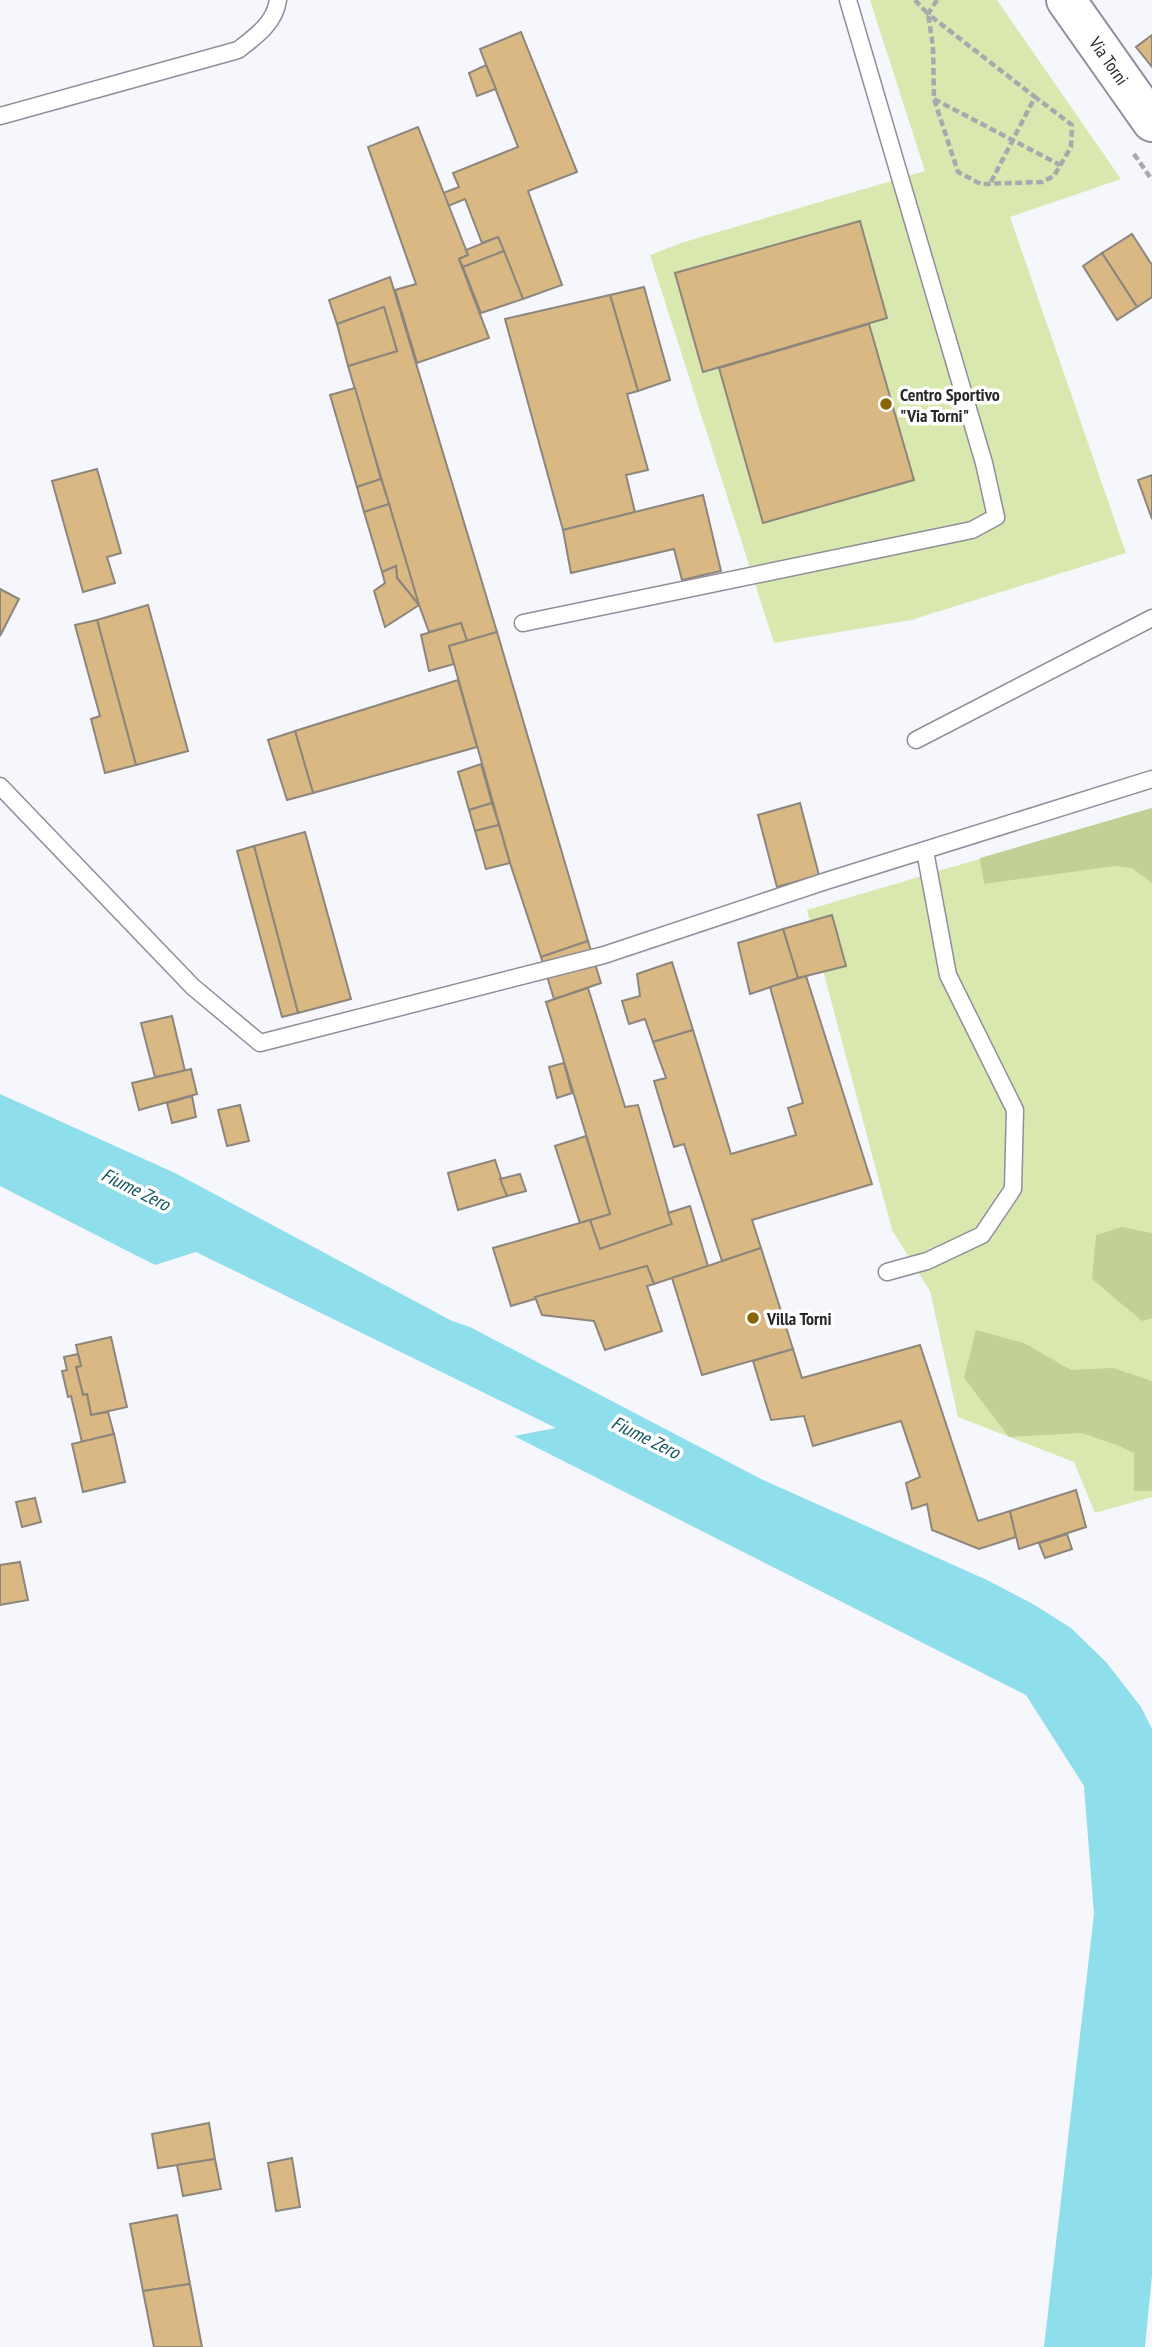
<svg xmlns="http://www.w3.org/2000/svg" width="1152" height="2347" font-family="'PT Sans Narrow',sans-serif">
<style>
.green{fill:#d9e8af}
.forest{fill:#c1d095}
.water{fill:#8fdeeb}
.building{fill:#d9b883;stroke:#8c867d;stroke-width:2}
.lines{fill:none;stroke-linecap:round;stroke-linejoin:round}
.service-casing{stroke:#8f8e99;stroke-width:19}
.secondary-casing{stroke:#8f8e99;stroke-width:42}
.path{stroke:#a8a8ad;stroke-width:4.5;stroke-dasharray:7 3.5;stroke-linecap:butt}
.service{stroke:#fff;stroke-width:16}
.secondary{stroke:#fff;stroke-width:38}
.poi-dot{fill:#8b6505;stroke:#fff;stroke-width:2.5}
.labels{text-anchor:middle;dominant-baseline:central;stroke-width:7;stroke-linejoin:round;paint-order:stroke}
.street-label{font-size:18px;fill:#28282c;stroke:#fff}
.poi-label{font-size:18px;font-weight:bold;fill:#28282c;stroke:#fff;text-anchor:start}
.water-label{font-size:19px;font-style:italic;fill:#10555e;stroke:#fff}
</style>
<rect width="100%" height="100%" fill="#f6f6fd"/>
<g class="green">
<path d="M870,0H997L1121,179L1010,217L1126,553L911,620L774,643L650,255L681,243L925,171Z"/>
<path d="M1152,808V1497L1095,1513L1074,1462L958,1417L930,1291L892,1230L807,910Z"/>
</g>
<g class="forest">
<path d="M1152,808V883L1132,868L1115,866L984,884L980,858Z"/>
<path d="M1122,1227L1152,1233V1318L1142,1321L1092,1279L1096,1235Z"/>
<path d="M976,1330L1024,1343L1071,1370L1113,1368L1152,1381V1491H1134V1453L1117,1445L1082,1433L1009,1437L964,1378Z"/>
</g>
<path class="water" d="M0,1094L177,1174L452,1321L470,1327L761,1479L987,1580L1033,1604L1071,1628L1106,1662L1141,1707L1152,1729V2275L1145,2347H1044L1094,1914L1084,1786L1026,1695L514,1436L556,1428L196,1252L155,1265L0,1186Z"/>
<g class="building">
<path d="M521,32L577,172L528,191L562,285L523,299L498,237L482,243L465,199L448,206L443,193L459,187L453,173L518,147L480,49Z"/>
<path d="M1152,35V67L1136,47Z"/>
<path d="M486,65L496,89L477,96L469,73Z"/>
<path d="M418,127L468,255L459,259L489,338L417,363L395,290L416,284L368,147Z"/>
<path d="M860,221L887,318L703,372L675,273Z"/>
<path d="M1132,234L1152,265V297L1137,307L1102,253Z"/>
<path d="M498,237L504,251L463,267L459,259L468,255L466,250Z"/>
<path d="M504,251L523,299L481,313L463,267Z"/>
<path d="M1102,253L1137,307L1117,320L1083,266Z"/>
<path d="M390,277L497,632L467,641L461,623L429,632L419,605L348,366L397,351L384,307L337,324L329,300Z"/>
<path d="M644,287L670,380L638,391L610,295Z"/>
<path d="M610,295L638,391L627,394L648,470L626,475L635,512L563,530L505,319Z"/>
<path d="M384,307L397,351L348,366L337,324Z"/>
<path d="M869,324L914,480L763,523L719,368Z"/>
<path d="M355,388L381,479L357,487L330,395Z"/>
<path d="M97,469L121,553L107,557L115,583L83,592L52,481Z"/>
<path d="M1152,475V519L1138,480Z"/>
<path d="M381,479L389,504L364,512L357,487Z"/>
<path d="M703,495L721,571L682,580L674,549L571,573L563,530Z"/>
<path d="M389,504L419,605L397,578L396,566L382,572L364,512Z"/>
<path d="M396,566L397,578L419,605L385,627L374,591L385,583L382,572Z"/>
<path d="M0,589L19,599L0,636Z"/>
<path d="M148,605L188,751L136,765L97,620Z"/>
<path d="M97,620L136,765L105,773L91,719L100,716L75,625Z"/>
<path d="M461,623L467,641L449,646L454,664L429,671L421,635Z"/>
<path d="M497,632L588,941L541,957L510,863L449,646Z"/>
<path d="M458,680L477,747L313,793L295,731Z"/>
<path d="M295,731L313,793L287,800L268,740Z"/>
<path d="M481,764L492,803L469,810L458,772Z"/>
<path d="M492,803L499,825L475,831L469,810Z"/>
<path d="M800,803L819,875L777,887L758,815Z"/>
<path d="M499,825L510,863L486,869L475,831Z"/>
<path d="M305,832L351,999L298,1013L254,846Z"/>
<path d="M254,846L298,1013L282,1017L237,851Z"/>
<path d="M832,915L846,966L798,978L783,929Z"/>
<path d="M783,929L798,978L750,994L738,943Z"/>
<path d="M588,941L601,983L554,999L541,957Z"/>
<path d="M672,962L693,1030L653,1042L645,1019L629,1024L622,1001L640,996L637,974Z"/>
<path d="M806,976L872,1184L752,1220L761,1248L722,1261L684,1144L674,1147L654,1081L666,1078L653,1042L693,1030L731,1154L796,1135L788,1108L803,1103L770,987Z"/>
<path d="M588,988L625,1107L638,1105L672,1224L600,1249L590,1220L610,1214L546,1002Z"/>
<path d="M172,1016L185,1071L155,1077L141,1023Z"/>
<path d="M564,1063L572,1093L557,1098L549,1067Z"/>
<path d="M191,1069L197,1094L139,1110L132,1083Z"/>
<path d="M192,1096L196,1117L172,1123L167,1103Z"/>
<path d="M240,1105L249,1141L227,1146L218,1110Z"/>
<path d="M586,1136L610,1214L580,1223L555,1146Z"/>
<path d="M495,1160L507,1196L458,1210L448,1173Z"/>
<path d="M520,1174L526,1191L507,1196L500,1179Z"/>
<path d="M690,1206L708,1266L654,1284L647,1266L511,1306L493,1248L590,1220L600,1249L672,1224L668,1213Z"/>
<path d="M761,1248L793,1349L702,1375L672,1278Z"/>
<path d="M647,1266L654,1284L647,1286L662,1331L605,1350L594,1321L542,1315L535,1297Z"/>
<path d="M111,1337L127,1407L91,1415L87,1394L83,1395L76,1367L81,1366L76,1345Z"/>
<path d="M920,1345L978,1521L1010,1511L1016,1537L979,1549L932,1530L927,1504L912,1509L906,1483L920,1477L901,1421L813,1446L804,1416L771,1420L753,1361L793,1349L802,1378Z"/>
<path d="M78,1354L81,1366L76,1367L83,1395L87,1394L91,1415L108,1412L114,1434L82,1442L71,1396L68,1397L62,1371L67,1370L64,1357Z"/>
<path d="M114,1434L125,1482L83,1492L72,1444Z"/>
<path d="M1076,1490L1086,1527L1019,1549L1010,1511Z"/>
<path d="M35,1498L41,1522L22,1527L16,1502Z"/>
<path d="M1067,1534L1072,1549L1045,1558L1039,1543Z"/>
<path d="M20,1562L28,1600L0,1605V1565Z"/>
<path d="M209,2123L215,2159L158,2168L152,2134Z"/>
<path d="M292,2158L300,2207L276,2211L268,2163Z"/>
<path d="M215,2159L221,2189L183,2196L177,2165Z"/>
<path d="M177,2215L190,2284L143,2291L130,2224Z"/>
<path d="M190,2284L202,2347H154L143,2291Z"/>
</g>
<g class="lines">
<g class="service-casing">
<g id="service">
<path d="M0,116L238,50C255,37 275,23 278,0"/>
<path d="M523,623L972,530L996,517L984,463L848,0"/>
<path d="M916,740L1152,618"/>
<path d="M0,786L193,987L260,1043L604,955L826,881L1152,779"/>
<path d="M887,1272L927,1261L982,1235L1013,1189L1015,1110L948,975L925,851"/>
</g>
</g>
<g class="secondary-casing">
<path id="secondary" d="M1066,0L1152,122"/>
</g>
<g class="path">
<path d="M915,0L928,14L933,46L934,99L958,172L981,184L1042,182L1054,176L1071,147L1072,125L1035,97L990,184"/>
<path d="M937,0L928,14L1035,97"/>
<path d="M934,99L1060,165"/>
<path d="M1134,154L1152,180"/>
</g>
<use href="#service" class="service"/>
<use href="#secondary" class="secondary"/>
</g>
<g class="poi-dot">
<circle cx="886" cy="404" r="7"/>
<circle cx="753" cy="1318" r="7"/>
</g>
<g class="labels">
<g class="street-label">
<text transform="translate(1109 61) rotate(55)">Via Torni</text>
</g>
<g class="poi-label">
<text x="900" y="394">Centro Sportivo<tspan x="900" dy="21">"Via Torni"</tspan></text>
<text x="767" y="1318">Villa Torni</text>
</g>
<g class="water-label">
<text transform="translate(136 1189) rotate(26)">Fiume Zero</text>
<text transform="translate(646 1437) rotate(26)">Fiume Zero</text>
</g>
</g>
</svg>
